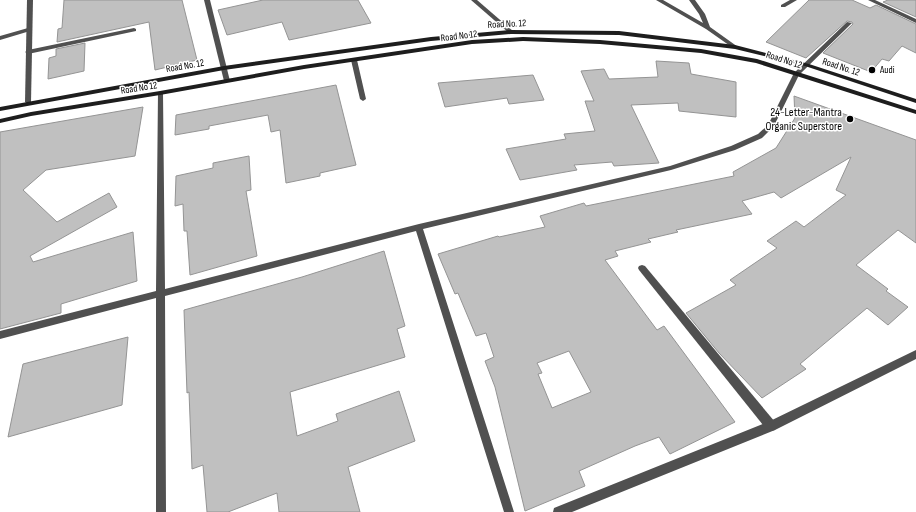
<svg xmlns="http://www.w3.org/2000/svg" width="916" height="512" font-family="'Sofia Sans Condensed',sans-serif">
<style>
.building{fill:#c0c0c0;stroke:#949494;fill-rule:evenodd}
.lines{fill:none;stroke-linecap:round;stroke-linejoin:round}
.service{fill:#505050;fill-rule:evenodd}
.minor{fill:#505050;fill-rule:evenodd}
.secondary{fill:#1d1d1d;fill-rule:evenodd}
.poi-dot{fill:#000;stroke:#fff;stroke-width:1.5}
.labels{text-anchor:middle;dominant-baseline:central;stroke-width:3;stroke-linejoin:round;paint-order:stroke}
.far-street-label{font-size:10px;fill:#000;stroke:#fff}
.far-poi-label{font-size:10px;fill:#000;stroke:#fff;text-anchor:start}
.poi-label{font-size:12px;fill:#000;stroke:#fff;text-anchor:end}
</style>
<rect width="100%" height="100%" fill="#fff"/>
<g class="building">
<path d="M64,0H182L197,60L155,70L149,22L57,42L58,29L62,28Z"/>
<path d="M263,0H358L371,23L289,40L282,22L227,35L218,10Z"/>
<path d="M809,0H852L870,8L876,5L916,24V53L902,46L889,61L882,59L871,72L823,53L853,24L852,22L847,21L806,58L766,42Z"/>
<path d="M888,0H916V17L883,2Z"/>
<path d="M85,43L84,71L48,79L49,58L56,56V49Z"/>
<path d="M656,61L689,63L691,74L736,82V117L679,111L678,103L631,105L659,163L614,166L612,162L574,165L577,170L520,180L506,149L566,139L564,134L595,131L585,101H594L581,71L604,69L609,79L658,77Z"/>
<path d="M533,75L544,100L509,104L507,98L445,107L438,83Z"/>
<path d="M336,85L356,165L320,173V176L286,183L280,130L271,132L268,115L209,126V129L175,135L176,115Z"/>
<path d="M794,96L916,140V243L898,230L856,265L888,289L886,291L908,307L888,325L867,308L800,364L806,369L762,398L719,353L686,313L736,285L730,280L777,248L767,241L796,221L804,227L846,195L836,190L851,157L781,198L774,192L742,201L752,214L676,230L678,232L648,239L651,242L615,251L618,256L605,260L657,330L664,326L735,422L670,454L659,437L635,446L579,471L585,486L525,511L495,387L485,361L494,357L486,333L476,336L458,293L455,294L438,254L498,236L499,237L545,227L540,216L584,203L586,206L734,176L733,172L776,148L795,118ZM569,351L591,392L552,408L538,374L542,373L537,363Z"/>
<path d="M143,107L135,156L46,170L23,190L57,222L109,193L117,207L30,256L33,262L133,232L137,281L61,304V313L0,329V132Z"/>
<path d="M249,156L251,190L246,191L257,256L190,275L187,231H184L183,204L175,206L176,176L213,168V163Z"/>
<path d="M384,251L405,326L397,329L405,357L290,392L297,436L338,421L336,414L399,391L415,441L348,467L360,512H279L277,493L228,512H207L203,465L192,469L189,392L187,393L184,310L302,277Z"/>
<path d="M128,337L122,405L8,437L23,364Z"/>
</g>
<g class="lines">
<g class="service">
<path d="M28,28L30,29V31L0,40V36Z"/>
<path d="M134,28L136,29V31L28,54L25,52L28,50Z"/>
<path d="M354,58L357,60L366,99L363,101L360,99L351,60Z"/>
<path d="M642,265L645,266L775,422L776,426L775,430L771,431L767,430L639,270L638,268L639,266Z"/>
</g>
<g class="minor">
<path d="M27,0H33L31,102L28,104L25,102Z"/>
<path d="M204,0H210L230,81L229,82H225L224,81Z"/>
<path d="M471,0H477L513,31V33H509Z"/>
<path d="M656,0H663L703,23L699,14L689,0H695L705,14L710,27L738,47L733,48L706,29Z"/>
<path d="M790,0H797L785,7H781V5Z"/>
<path d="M868,0H875L916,19V23Z"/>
<path d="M847,22L852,23L799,75L774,126L762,138L735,150L671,170L423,229L514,512H504L416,231L165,296L166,512H156V298L0,339V331L156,291L158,92H162L163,93L165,289L419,224L670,166L731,146L758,134L768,125L794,73Z"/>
<path d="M916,350V359L775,430L572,512H553L554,508L768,422Z"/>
</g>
<g class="secondary">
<path d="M511,30L619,31L735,45L809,64L916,99V103L805,66L735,49L619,35L511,34L431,41L224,70L0,111V107L224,66L431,37Z"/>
<path d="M523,37L600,40L701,49L757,59L916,110V114L756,63L701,53L600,44L523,41L472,44L304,69L160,95L31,116L0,123V119L31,112L160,91L304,65L472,40Z"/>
</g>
</g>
<g class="poi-dot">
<circle cx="872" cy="70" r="4"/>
<circle cx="850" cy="119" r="4"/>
</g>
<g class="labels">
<g class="far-street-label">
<text transform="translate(507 24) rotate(-3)">Road No. 12</text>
<text transform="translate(459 36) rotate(-7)">Road No 12</text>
<text transform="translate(784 60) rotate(18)">Road No 12</text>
<text transform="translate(185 66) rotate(-10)">Road No. 12</text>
<text transform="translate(841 67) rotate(18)">Road No. 12</text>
<text transform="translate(139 88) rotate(-9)">Road No 12</text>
</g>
<g class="far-poi-label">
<text x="880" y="70">Audi</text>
</g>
<g class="poi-label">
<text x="842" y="112">24-Letter-Mantra<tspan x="842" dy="14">Organic Superstore</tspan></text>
</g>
</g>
</svg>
